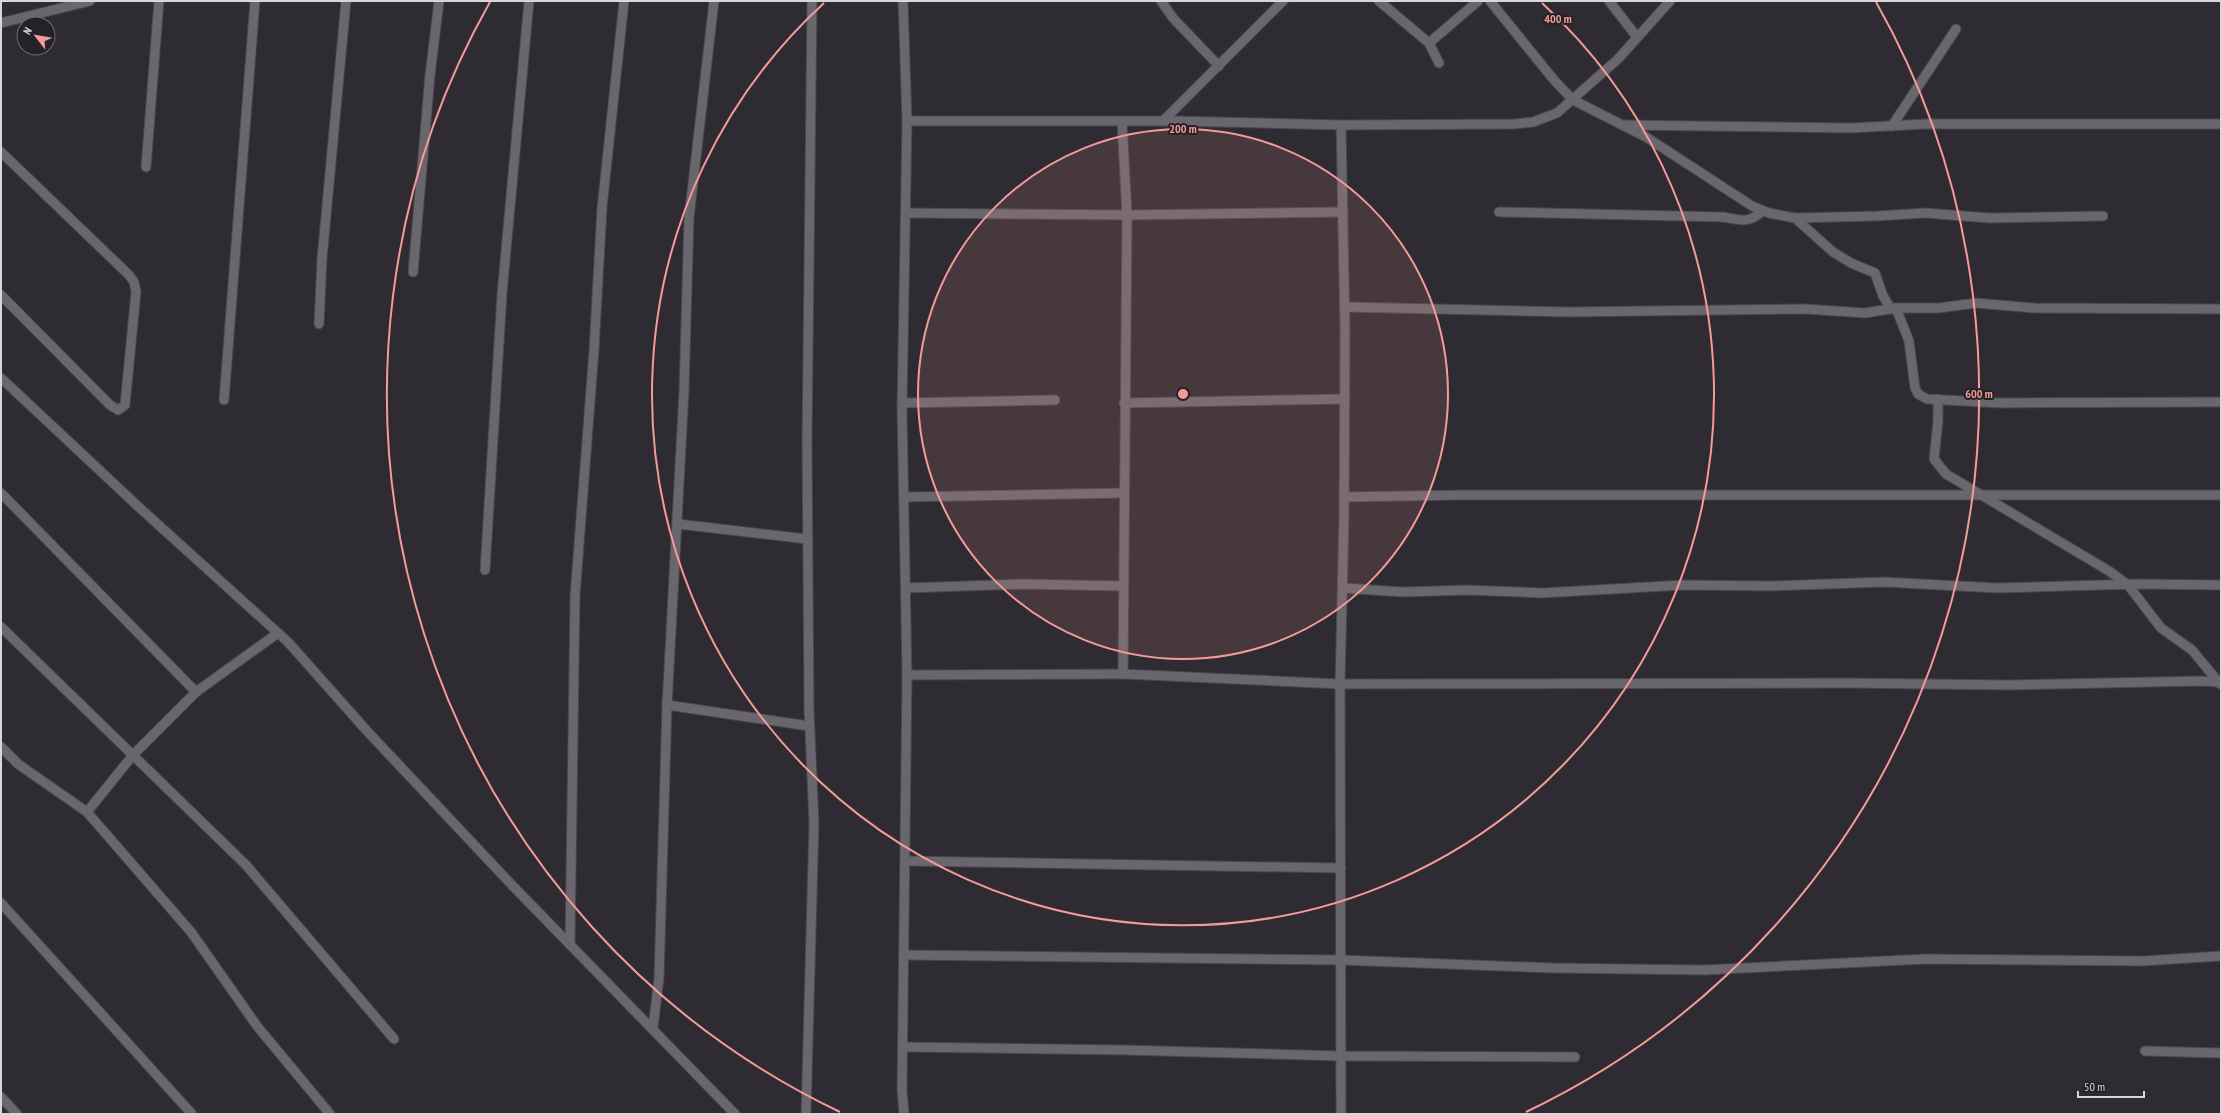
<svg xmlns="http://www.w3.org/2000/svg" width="2222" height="1115" font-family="'PT Sans Narrow',sans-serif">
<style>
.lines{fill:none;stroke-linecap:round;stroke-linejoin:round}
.minor-casing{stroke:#49464c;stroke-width:11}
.minor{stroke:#6a666e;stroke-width:9}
.ring{fill:none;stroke:#f59b97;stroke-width:2}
.centre{fill:#f59b97;stroke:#252129;stroke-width:2}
.ring-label{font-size:12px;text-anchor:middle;font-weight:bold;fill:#f59b97;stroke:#252129;stroke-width:4;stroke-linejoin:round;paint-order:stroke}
</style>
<rect width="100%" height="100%" fill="#2f2b33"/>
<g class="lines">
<g class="minor-casing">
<g id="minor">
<path d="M903,1L907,121H1175L1341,125L1345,330L1344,516L1340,684L1341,1114"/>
<path d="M1161,1L1173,18L1219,66"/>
<path d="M1379,1L1429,43L1439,63"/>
<path d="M1490,1L1554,80L1573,100L1646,137L1752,206L1769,213L1795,218L1833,252L1851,263L1875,273L1883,296L1891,309"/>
<path d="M1609,1L1637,37"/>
<path d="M1,23L90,1"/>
<path d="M1429,43L1478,1"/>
<path d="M907,121L902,409L907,675"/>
<path d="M1163,121L1283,1"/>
<path d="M1122,122L1127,215L1123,674L1340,684L1848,683L2008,685L2201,681L2219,682"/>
<path d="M1341,125L1515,124L1533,122L1557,113L1618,59L1670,1"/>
<path d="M1622,125L1851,128L1925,124H2221"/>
<path d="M1892,126L1956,29"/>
<path d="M1,152L129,275L134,282L136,292L125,405L118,410L110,405L1,295"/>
<path d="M146,167L159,1"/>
<path d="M1499,212L1723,217C1739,220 1750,224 1762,211"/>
<path d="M906,213L1127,215L1343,212"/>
<path d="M1795,218L1877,216L1925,213L1990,218L2103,216"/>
<path d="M413,272L430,75L439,1"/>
<path d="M1345,307L1568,312L1806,309L1865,313L1896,308H1939L1976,303L2035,308L2221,309"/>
<path d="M1896,308L1909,341L1915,388L1918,394L1927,399L2000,403L2221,402"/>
<path d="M319,324L322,259L346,1"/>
<path d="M1,378L142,510L288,642L367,731L510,883L735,1114"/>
<path d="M1938,399V421L1934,459L1946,474L2109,571L2128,585L2161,628L2192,650L2220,684"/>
<path d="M224,400L255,1"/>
<path d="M902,403L1055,400"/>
<path d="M1124,403L1345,399"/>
<path d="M1,493L196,692L278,633"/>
<path d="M904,497L1124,493"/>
<path d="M1344,497L1461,495H2221"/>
<path d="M678,524L807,539"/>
<path d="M485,570L502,294L529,1"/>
<path d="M906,588L1022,584L1123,586"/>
<path d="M1343,588L1402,592L1467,590L1542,593L1683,585L1771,586L1884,582L1997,588L2137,584L2221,585"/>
<path d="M1,627L246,865L394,1039"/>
<path d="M667,700V705L809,726"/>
<path d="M1,747L18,764L87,812L133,755L196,692"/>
<path d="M87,812L191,932L257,1026L330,1114"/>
<path d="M905,861L1341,868"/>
<path d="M1,903L192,1114"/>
<path d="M570,944L575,596L594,350L602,208L624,1"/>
<path d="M904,955L1341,960L1554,968L1704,970L1926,959L2143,961L2221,956"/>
<path d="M653,1028L659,978L667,705L684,391L689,218L714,1"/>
<path d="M903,1047L1124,1050L1341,1056L1575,1057"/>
<path d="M2145,1051L2221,1053"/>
<path d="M1,1097L17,1114"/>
<path d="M806,1114L814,823L809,709L807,441L812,1"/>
<path d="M904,1114L902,1090L907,675L1123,674"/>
</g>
</g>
<use href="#minor" class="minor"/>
</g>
<circle cx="1183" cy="394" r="265" fill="#f59b97" fill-opacity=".12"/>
<g class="ring">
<circle cx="1183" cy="394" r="265"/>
<path d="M1542 3A531 531 0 1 1 824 3"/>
<path d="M840 1112A796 796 0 0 1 490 2M1876 2A796 796 0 0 1 1526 1112"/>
</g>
<circle cx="1183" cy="394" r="6" class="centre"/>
<g class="ring-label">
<text x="1558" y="23">400 m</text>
<text x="1183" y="133">200 m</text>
<text x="1979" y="398">600 m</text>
</g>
<rect width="2222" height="1115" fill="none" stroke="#d9d6db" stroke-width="4"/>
<g transform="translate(36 36) rotate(301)"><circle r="19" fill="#252129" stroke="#6d6970"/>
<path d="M0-3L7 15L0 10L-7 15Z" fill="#f59b97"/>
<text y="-6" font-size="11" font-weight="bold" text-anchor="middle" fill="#d9d6db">N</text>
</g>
<path d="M2078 1091v6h66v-6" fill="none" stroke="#d9d6db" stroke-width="2"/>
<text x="2084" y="1091" font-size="12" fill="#d9d6db" stroke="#252129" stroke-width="3" paint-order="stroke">50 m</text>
</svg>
